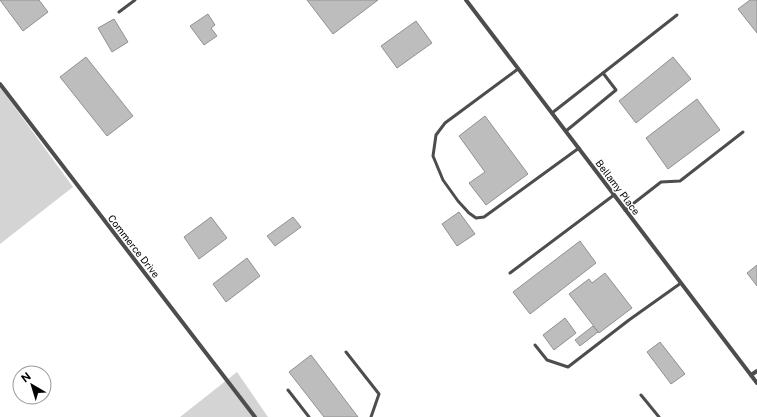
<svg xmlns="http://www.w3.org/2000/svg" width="757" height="417" font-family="'Public Sans',sans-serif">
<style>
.green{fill:#d4d4d4}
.building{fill:#bdbdbd;stroke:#919191}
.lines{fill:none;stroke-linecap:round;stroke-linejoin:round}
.lane{stroke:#4d4d4d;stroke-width:3}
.street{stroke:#4d4d4d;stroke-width:4}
.labels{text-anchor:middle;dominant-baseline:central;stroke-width:3;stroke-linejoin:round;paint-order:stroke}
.street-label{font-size:10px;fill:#000;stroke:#fff}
</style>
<rect width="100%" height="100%" fill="#fff"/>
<g class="green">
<path d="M0,87L73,187L0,244Z"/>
<path d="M237,372L268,417H180Z"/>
</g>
<g class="building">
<path d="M0,0H39L48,12L23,31Z"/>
<path d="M307,0H378L333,34Z"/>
<path d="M750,0H757V33L738,9Z"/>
<path d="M208,14L215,25L211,28L217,36L204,45L190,26Z"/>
<path d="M114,19L128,42L112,52L98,28Z"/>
<path d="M416,21L432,43L397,68L381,46Z"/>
<path d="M86,57L133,116L107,136L60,77Z"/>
<path d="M673,57L691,79L636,123L619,101Z"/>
<path d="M697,99L720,130L668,169L646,138Z"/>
<path d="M485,116L528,174L486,205L469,183L485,172L459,136Z"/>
<path d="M459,212L475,234L457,246L442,224Z"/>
<path d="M211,217L227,238L199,259L184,237Z"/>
<path d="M293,217L301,227L275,246L267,236Z"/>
<path d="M580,241L596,263L530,314L513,292Z"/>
<path d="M247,258L260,276L226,302L213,284Z"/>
<path d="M757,265V286L747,273Z"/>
<path d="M605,273L632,308L599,333L569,294L589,279L592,283Z"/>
<path d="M565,318L576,333L554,350L543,335Z"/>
<path d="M593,326L598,332L580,346L575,340Z"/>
<path d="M660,342L685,374L671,384L647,352Z"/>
<path d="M311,355L358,417H324L289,372Z"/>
</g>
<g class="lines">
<g class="lane">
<path d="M119,12L135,0"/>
<path d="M518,69L445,123L436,135L433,156L443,180L458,201L469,213L476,218L484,217L579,148"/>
<path d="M552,113L677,15"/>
<path d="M566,131L616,90L603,73"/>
<path d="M625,210L661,182L680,181L743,132"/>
<path d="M510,273L614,195"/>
<path d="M535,345L547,360L568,367L629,320L681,283"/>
<path d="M346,352L379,394L371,417"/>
<path d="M288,390L309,417"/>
<path d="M641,395L659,417"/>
</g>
<g class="street">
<path d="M466,0L757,383"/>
<path d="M0,84L255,417"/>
<path d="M751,375L757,371"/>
</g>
</g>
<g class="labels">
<g class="street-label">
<text transform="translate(618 187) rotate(53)">Bellamy Place</text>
<text transform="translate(134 246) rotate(52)">Commerce Drive</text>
</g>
</g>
<g transform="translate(32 385) rotate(322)"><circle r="19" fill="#ffffff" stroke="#999999"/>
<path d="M0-3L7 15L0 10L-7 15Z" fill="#000000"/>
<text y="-6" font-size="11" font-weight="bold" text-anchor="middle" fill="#000000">N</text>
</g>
</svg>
